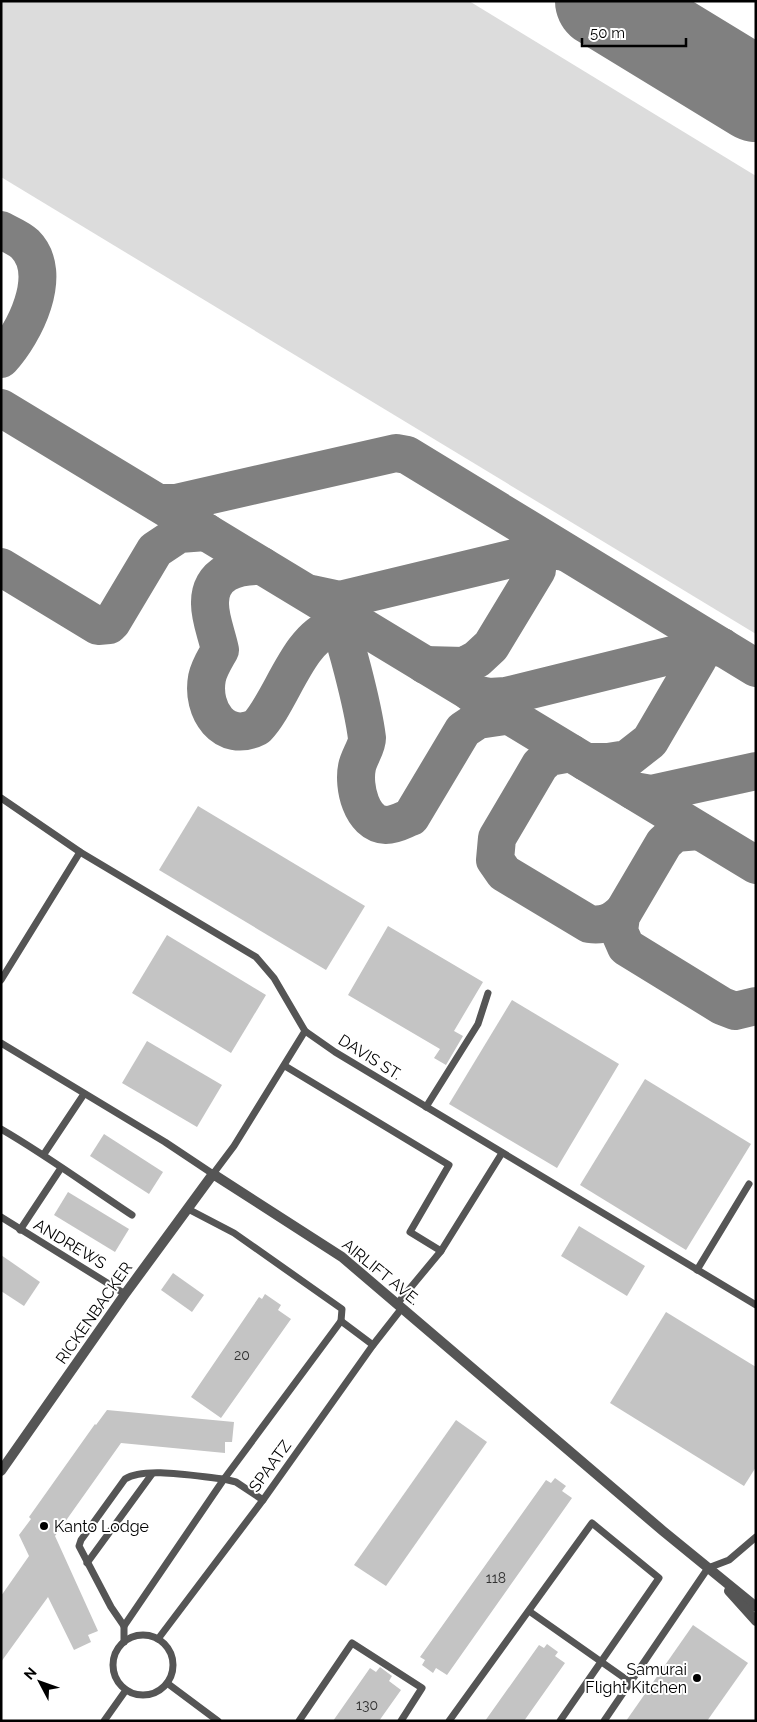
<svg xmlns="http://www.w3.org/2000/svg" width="757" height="1722" font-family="Raleway,sans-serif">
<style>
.green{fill:#dcdcdc}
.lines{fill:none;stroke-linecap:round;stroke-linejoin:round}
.taxiway{stroke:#808080;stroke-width:38}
.runway{stroke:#808080;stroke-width:94}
.building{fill:#c4c4c4}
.service{stroke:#555;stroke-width:7}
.minor{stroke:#555;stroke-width:10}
.poi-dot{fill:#000;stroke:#fff;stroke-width:2}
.labels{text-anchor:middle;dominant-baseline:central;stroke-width:4;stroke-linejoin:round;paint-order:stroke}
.number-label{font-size:14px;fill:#313131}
.street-label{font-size:16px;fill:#000;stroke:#fff}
.poi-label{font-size:16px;fill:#000;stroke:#fff;text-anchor:start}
</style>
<rect width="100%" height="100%" fill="#fff"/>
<path class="green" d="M1,1H469L756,176V634L1,177Z"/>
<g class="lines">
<g class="taxiway">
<path d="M1,230C8,234 19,238 25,244C55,274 24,334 1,359"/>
<path d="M1,408L756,865"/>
<path d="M159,503H176L396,453L407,455L756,668"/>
<path d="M262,566C237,565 209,573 210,604C210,619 217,635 220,650C215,659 209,668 207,678C201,710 224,744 257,727C281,702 298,638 332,628C341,625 350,625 359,625"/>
<path d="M1,567L98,626L109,625L112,622L155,550L179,534L206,532"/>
<path d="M312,594L340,600L548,550L565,552"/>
<path d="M330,607C344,624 364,714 367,738C367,747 359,757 357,767C353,786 361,824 386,825C396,825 403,820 411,817L463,730L478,720L505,716"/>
<path d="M425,665L464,666L477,659L491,646L537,570V553L532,535"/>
<path d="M471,693L489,697L506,696L701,648L722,647"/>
<path d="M571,753L549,757L540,765L497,838L495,860L504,873L589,924C604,926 612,922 623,912"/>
<path d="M586,762H608L627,759L650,741L698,659L695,640L691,633"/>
<path d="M634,791L651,794L756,771"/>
<path d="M699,831L675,833L664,843L621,916L619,931L626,947L722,1006L735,1011L756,1006"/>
</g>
<path class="runway" d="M602,1L756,95"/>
</g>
<g class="building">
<path d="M198,806L365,906L326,970L159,870Z"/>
<path d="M388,926L483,982L454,1031L463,1036L446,1065L434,1058L440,1049L348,995Z"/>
<path d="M167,935L266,995L231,1053L132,993Z"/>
<path d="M512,1000L619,1064L557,1168L449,1104Z"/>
<path d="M147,1041L222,1085L197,1127L122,1083Z"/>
<path d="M645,1079L751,1144L686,1250L580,1185Z"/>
<path d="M104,1134L163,1172L149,1194L90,1156Z"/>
<path d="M68,1192L129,1229L115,1252L54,1215Z"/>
<path d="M579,1226L645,1266L627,1296L561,1256Z"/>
<path d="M1,1255L40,1282L24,1306L1,1291Z"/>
<path d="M173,1273L204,1295L192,1312L161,1290Z"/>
<path d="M265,1294L281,1305L278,1310L291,1319L221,1418L191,1397L259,1297L262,1299Z"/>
<path d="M666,1312L756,1367V1467L744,1486L610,1403Z"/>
<path d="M107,1410L234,1422L232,1442H225V1453L121,1443L55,1536L98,1631L88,1635L91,1642L74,1650L48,1597L1,1662V1596L29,1556L19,1535L31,1519L29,1517L95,1424L96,1425Z"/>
<path d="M456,1420L487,1442L386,1586L354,1565Z"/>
<path d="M555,1478L566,1486L562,1491L572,1498L447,1675L436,1668L433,1673L422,1665L425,1660L420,1657L546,1480L551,1483Z"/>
<path d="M693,1625L748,1663L707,1721H626Z"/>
<path d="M547,1644L558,1652L555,1656L565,1663L524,1721H485L539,1645L544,1648Z"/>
<path d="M380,1667L392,1676L389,1681L401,1690L379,1721H333L370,1668L376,1672Z"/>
</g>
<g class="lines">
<g class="service">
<path d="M1,798L80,852L256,957L274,978L305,1031L335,1052L756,1305"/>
<path d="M1,980L80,852"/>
<path d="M1,1043L165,1142L213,1174L234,1146L305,1031"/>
<path d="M285,1066L449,1165L410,1232L441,1251"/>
<path d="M426,1107L478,1024L488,993"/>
<path d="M1,1129C46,1155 88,1186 132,1215"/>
<path d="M44,1154L84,1094"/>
<path d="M188,1209L234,1233L342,1309L341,1321"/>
<path d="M1,1217L125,1294"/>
<path d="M20,1230L61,1168"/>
<path d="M697,1270L749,1184"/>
<path d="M397,1304L441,1251L502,1153"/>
<path d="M87,1563L152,1474"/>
<path d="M529,1611L630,1682"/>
<path d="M124,1626L224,1479L341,1321L373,1345"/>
<circle cx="143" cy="1665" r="30"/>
<path d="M158,1639L263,1500L373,1345L402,1308"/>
<path d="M124,1642V1626L111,1607L79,1546L81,1540L125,1479C145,1466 199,1477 224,1479L236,1482L263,1500"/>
<path d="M167,1683L218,1721"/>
<path d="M104,1721L126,1690"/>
<path d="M299,1721L352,1643L422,1688L401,1721"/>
<path d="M449,1721L592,1523L659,1578L560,1721"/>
<path d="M604,1721L708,1568L729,1560L756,1537"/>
</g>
<g class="minor">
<path d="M1,1471L125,1294L213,1174L342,1257L663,1531L756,1607"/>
<path d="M729,1591L756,1621"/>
</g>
</g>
<g class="poi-dot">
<circle cx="44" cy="1526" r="5"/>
<circle cx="697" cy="1678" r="5"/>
</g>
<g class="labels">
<g class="number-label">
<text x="242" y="1355">20</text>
<text x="496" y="1578">118</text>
<text x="367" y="1705">130</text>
</g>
<g class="street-label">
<text transform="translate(370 1057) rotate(32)">DAVIS ST.</text>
<text transform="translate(70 1244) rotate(31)">ANDREWS</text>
<text transform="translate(381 1272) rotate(39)">AIRLIFT AVE.</text>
<text transform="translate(94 1313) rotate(-55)">RICKENBACKER</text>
<text transform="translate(270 1466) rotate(-54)">SPAATZ</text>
</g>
<g class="poi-label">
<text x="54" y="1526">Kanto Lodge</text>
<text x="687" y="1669" text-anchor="end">Samurai<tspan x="687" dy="18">Flight Kitchen</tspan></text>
</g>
</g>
<rect width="757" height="1722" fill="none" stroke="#000000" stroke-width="5"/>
<g transform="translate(40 1682) rotate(311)" stroke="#ffffff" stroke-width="4" paint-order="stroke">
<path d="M0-4L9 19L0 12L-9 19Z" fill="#000000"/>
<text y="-8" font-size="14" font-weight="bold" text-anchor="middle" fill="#000000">N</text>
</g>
<path d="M582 38v8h104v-8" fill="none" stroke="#000000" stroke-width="2.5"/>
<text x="590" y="38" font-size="15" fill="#000000" stroke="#ffffff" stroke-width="4" paint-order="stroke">50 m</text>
</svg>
